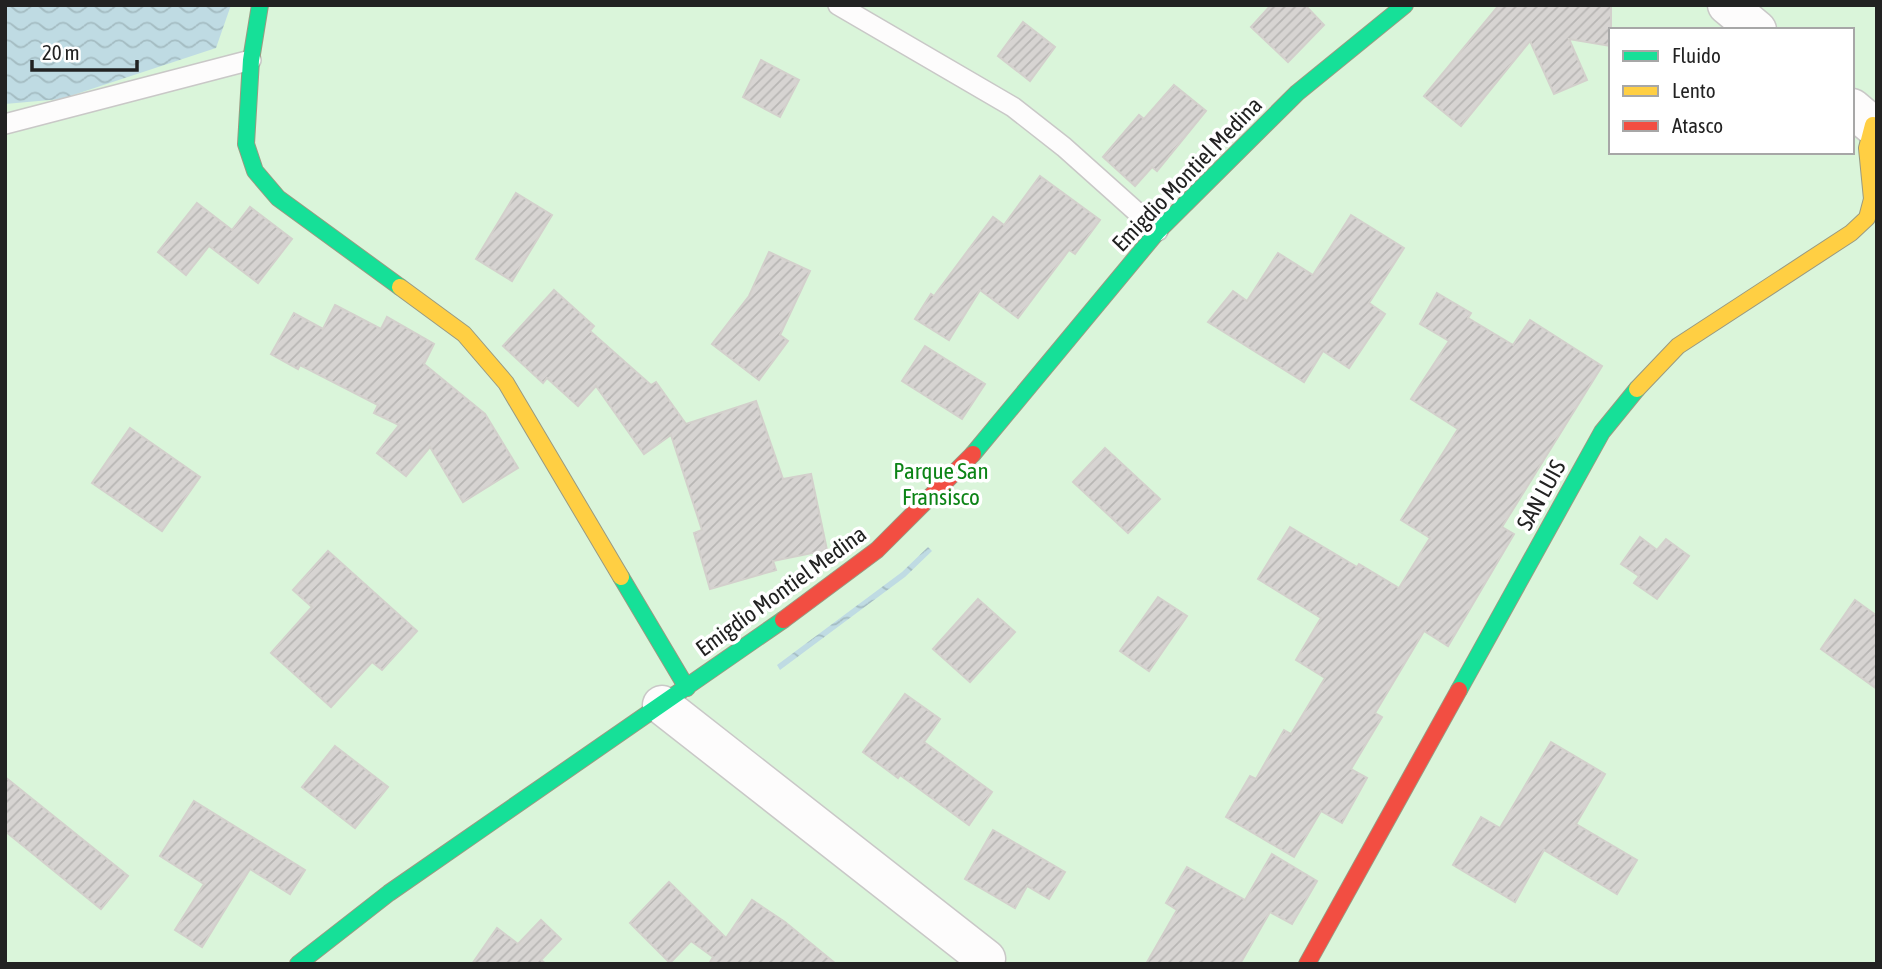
<svg xmlns="http://www.w3.org/2000/svg" width="1882" height="969" font-family="'Asap Condensed',sans-serif">
<style>
.park{fill:#daf5da;fill-rule:evenodd}
.water{fill:url(#water-waves)}
.building{fill:url(#building-hatch);stroke:#d3d0cc;stroke-width:2}
.lines{fill:none;stroke-linecap:round;stroke-linejoin:round}
.lane-casing{stroke:#c9c8c7;stroke-width:22}
.street-casing{stroke:#c9c8c7;stroke-width:41}
.fast-casing{stroke:#999a82;stroke-width:18}
.slow-casing{stroke:#999a82;stroke-width:18}
.jam-casing{stroke:#999a82;stroke-width:18}
.lane{stroke:#fdfcfc;stroke-width:19}
.street{stroke:#fdfcfc;stroke-width:38}
.fast{stroke:#16e098;stroke-width:16}
.slow{stroke:#ffcf43;stroke-width:16}
.jam{stroke:#f24e42;stroke-width:16}
.labels{text-anchor:middle;dominant-baseline:central;stroke-width:7;stroke-linejoin:round;paint-order:stroke}
.street-label{font-size:23px;fill:#222;stroke:#fff}
.park-label{font-size:23px;fill:#0c8416;stroke:#fff}
</style>
<defs>
<pattern id="water-waves" width="16" height="10" patternUnits="userSpaceOnUse" patternTransform="scale(1.75)"><rect width="16" height="10" fill="#bfdbe3"/><path d="M0 5q4-4 8 0t8 0" fill="none" stroke="#a4bcc2"/></pattern>
<pattern id="building-hatch" width="6" height="6" patternUnits="userSpaceOnUse" patternTransform="scale(1.75)"><rect width="6" height="6" fill="#d7d4d2"/><path d="M-1 1l2-2M0 6l6-6M5 7l2-2" fill="none" stroke="#b8b6b4"/></pattern>
</defs>
<rect width="100%" height="100%" fill="#f0eeeb"/>
<path class="park" d="M5,5H1877V964H5ZM1611,30H1852V152H1611Z"/>
<g class="water">
<path d="M5,5H231L216,48L61,99L5,104Z"/>
<path d="M928,547L932,551L905,577L780,670L777,665L902,572Z"/>
</g>
<g class="building">
<path d="M1271,5H1305L1324,25L1288,62L1251,27Z"/>
<path d="M1499,5H1611V46L1569,39L1587,80L1554,94L1530,41L1461,126L1424,96Z"/>
<path d="M1023,22L1055,47L1030,81L998,56Z"/>
<path d="M761,60L799,80L780,117L743,97Z"/>
<path d="M1174,85L1206,111L1157,171L1152,167L1135,186L1103,157L1139,115L1144,119Z"/>
<path d="M1040,176L1100,220L1075,254L1069,250L1018,318L980,290L949,340L915,319L931,294L934,296L993,217L1004,225Z"/>
<path d="M516,193L552,215L512,281L476,259Z"/>
<path d="M197,203L232,230L250,207L292,239L258,283L209,246L186,275L158,252Z"/>
<path d="M1351,215L1404,248L1369,303L1385,314L1349,368L1323,351L1304,382L1208,322L1233,291L1247,301L1278,253L1313,275Z"/>
<path d="M769,252L810,271L780,335L788,341L759,380L712,344L749,296Z"/>
<path d="M554,290L594,326L590,331L651,385L656,382L686,424L756,401L783,479L811,474L827,550L773,561L776,570L710,589L694,533L702,530L671,435L644,454L596,386L578,406L547,378L543,383L503,346Z"/>
<path d="M1437,293L1471,313L1468,318L1513,345L1530,320L1602,366L1502,527L1514,534L1448,646L1424,631L1375,713L1382,717L1351,769L1367,778L1342,823L1321,811L1294,857L1226,817L1250,776L1256,779L1284,730L1291,734L1325,678L1296,660L1321,618L1258,579L1290,527L1357,567L1359,564L1399,588L1430,538L1401,520L1458,429L1411,399L1449,341L1420,324Z"/>
<path d="M335,305L381,329L387,317L434,344L424,364L485,414L518,468L463,502L430,447L406,476L377,453L399,425L374,413L378,405L300,365L298,369L271,354L294,313L323,329Z"/>
<path d="M925,346L985,384L962,419L902,381Z"/>
<path d="M130,428L200,477L162,531L92,483Z"/>
<path d="M1105,448L1160,499L1128,533L1073,482Z"/>
<path d="M1640,537L1657,550L1666,539L1689,556L1657,599L1634,583L1639,576L1621,564Z"/>
<path d="M328,551L417,631L382,670L372,662L331,707L271,653L312,607L293,590Z"/>
<path d="M1158,597L1187,616L1149,671L1120,651Z"/>
<path d="M978,599L1015,632L970,682L933,649Z"/>
<path d="M1855,600L1877,616V689L1821,649Z"/>
<path d="M905,694L940,719L924,742L992,792L969,825L900,775L898,778L863,752Z"/>
<path d="M1551,742L1605,774L1576,824L1637,860L1617,894L1544,850L1515,902L1453,865L1481,817L1500,828Z"/>
<path d="M335,746L388,787L355,828L302,787Z"/>
<path d="M5,777L128,876L101,909L5,831Z"/>
<path d="M194,801L305,870L290,894L250,869L202,947L175,930L204,884L160,856Z"/>
<path d="M993,830L1065,872L1049,899L1027,886L1015,908L965,879Z"/>
<path d="M1272,854L1317,881L1292,924L1270,912L1240,964H1146L1177,910L1166,903L1187,867L1245,900Z"/>
<path d="M669,882L726,938L752,900L785,922L836,964H709L713,957L691,941L670,963L630,923Z"/>
<path d="M541,920L561,939L541,960L546,964H472L497,928L518,944Z"/>
</g>
<g class="lines">
<g class="lane-casing">
<g id="lane">
<path d="M838,5L1013,107L1064,147L1158,231"/>
<path d="M5,124L251,60"/>
</g>
</g>
<g class="street-casing">
<g id="street">
<path d="M1727,5L1757,30"/>
<path d="M1852,108L1877,129"/>
<path d="M662,705L986,959L983,964"/>
</g>
</g>
<g class="fast-casing">
<g id="fast">
<path d="M260,5L251,60L246,144L255,171L278,198L400,287"/>
<path d="M973,454L1158,231L1297,93L1405,5"/>
<path d="M621,577L687,688"/>
<path d="M1459,690L1602,432L1637,389"/>
<path d="M298,964L389,893L783,620"/>
</g>
</g>
<g class="slow-casing">
<g id="slow">
<path d="M400,287L464,334L506,383L621,577"/>
<path d="M1637,389L1678,346L1851,233L1867,218L1872,199L1867,148L1873,125"/>
</g>
</g>
<g class="jam-casing">
<g id="jam">
<path d="M783,620L877,550L973,454"/>
<path d="M1307,964L1459,690"/>
</g>
</g>
<use href="#lane" class="lane"/>
<use href="#street" class="street"/>
<use href="#fast" class="fast"/>
<use href="#slow" class="slow"/>
<use href="#jam" class="jam"/>
</g>
<g class="labels">
<g class="street-label">
<text transform="translate(1187 174) rotate(-46)">Emigdio Montiel Medina</text>
<text transform="translate(1541 495) rotate(-61)">SAN LUIS</text>
<text transform="translate(781 591) rotate(-36)">Emigdio Montiel Medina</text>
</g>
<g class="park-label">
<text x="941" y="471">Parque San<tspan x="941" dy="26">Fransisco</tspan></text>
</g>
</g>
<rect width="1882" height="969" fill="none" stroke="#222222" stroke-width="14"/>
<rect x="1609" y="28" width="245" height="126" fill="#ffffff" stroke="#a7a7a7" stroke-width="2"/>
<rect x="1623" y="51" width="35" height="10" fill="#16e098" stroke="#a7a7a7" stroke-width="2"/>
<text x="1672" y="63" font-size="21" fill="#222222">Fluido</text>
<rect x="1623" y="86" width="35" height="10" fill="#ffcf43" stroke="#a7a7a7" stroke-width="2"/>
<text x="1672" y="98" font-size="21" fill="#222222">Lento</text>
<rect x="1623" y="121" width="35" height="10" fill="#f24e42" stroke="#a7a7a7" stroke-width="2"/>
<text x="1672" y="133" font-size="21" fill="#222222">Atasco</text>
<path d="M32 60v10h105v-10" fill="none" stroke="#222222" stroke-width="3.5"/>
<text x="42" y="60" font-size="21" fill="#222222" stroke="#ffffff" stroke-width="5" paint-order="stroke">20 m</text>
</svg>
